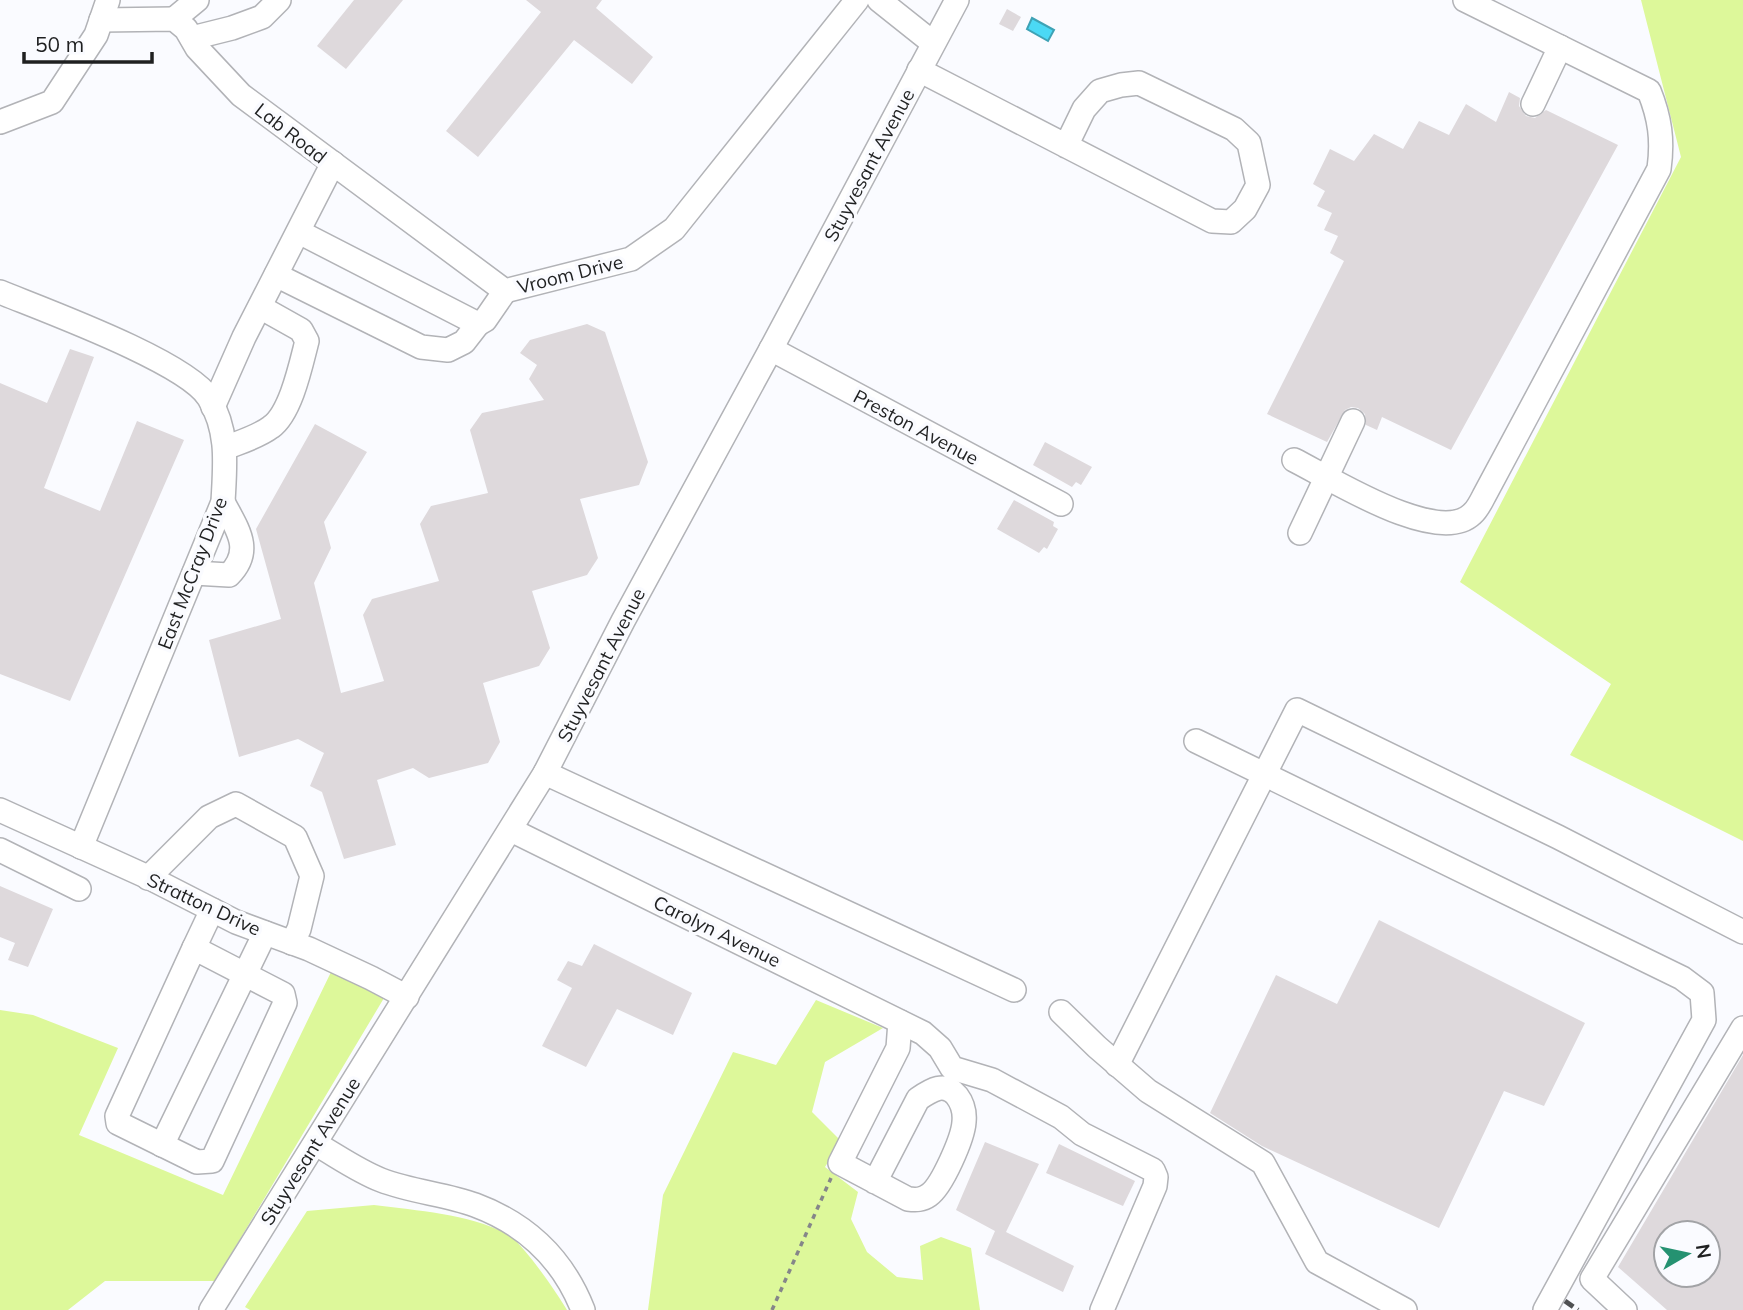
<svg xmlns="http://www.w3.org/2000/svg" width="1743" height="1310" font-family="Mulish,sans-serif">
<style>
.green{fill:#ddf89a}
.water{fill:#4bd9f5;stroke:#3ea2b5;stroke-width:2}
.building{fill:#ded9dc;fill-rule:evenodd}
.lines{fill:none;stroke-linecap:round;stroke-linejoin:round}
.minor-casing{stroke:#b2b3b7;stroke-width:26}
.path{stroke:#858689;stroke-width:3.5;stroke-dasharray:5 5;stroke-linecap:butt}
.minor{stroke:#fff;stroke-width:23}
.rail{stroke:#4f5052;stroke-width:5;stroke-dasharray:10 5;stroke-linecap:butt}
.labels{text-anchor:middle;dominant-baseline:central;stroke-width:7;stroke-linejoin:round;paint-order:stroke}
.street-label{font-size:19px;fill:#1f2021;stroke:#fafbff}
</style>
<rect width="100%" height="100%" fill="#fafbff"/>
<g class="green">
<path d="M1641,0H1743V841L1570,755L1611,684L1460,582L1681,157Z"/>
<path d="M332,970L384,998L215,1281H105L68,1310H0V1010L33,1015L118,1048L79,1135L223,1195Z"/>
<path d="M816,1000L883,1028L825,1062L812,1112L841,1141L825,1167L858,1192L851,1219L867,1252L897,1277L923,1280L920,1246L941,1237L971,1248L980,1310H648L663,1195L733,1052L776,1065Z"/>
<path d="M374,1205C418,1211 467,1213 507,1234C522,1242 557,1293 567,1310H250L245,1307L307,1211Z"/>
</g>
<path class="water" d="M1032,18L1054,30L1048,41L1027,29Z"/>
<g class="building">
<path d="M354,0H403L346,69L317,46Z"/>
<path d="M526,0H602L596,8L653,57L632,84L574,40L478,157L446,131L541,12Z"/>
<path d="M1007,9L1021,17L1013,31L999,24Z"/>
<path d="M1509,92L1520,98L1519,106L1526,116L1535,118L1546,110L1618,145L1451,450L1382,417L1377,430L1366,425L1365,414L1358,408L1351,407L1345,410L1327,442L1267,414L1344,261L1330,253L1338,236L1324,230L1332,213L1317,206L1325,191L1313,184L1330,149L1354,161L1374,134L1403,149L1419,121L1449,135L1466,104L1496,122Z"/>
<path d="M587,324L605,332L648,462L639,485L580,499L598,558L587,575L532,591L550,648L539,666L483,683L500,742L488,763L429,778L413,768L377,780L396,845L344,859L322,792L310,786L324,753L298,739L239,757L209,640L281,619L256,529L315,424L367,452L324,522L331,548L314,583L341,693L384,681L363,615L372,599L439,581L420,524L431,506L488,493L470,430L482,413L544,400L529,379L537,365L520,353L530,340Z"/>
<path d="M70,349L94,357L44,488L100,511L137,421L184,440L70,701L0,674V383L47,403Z"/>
<path d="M1045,442L1092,467L1081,485L1076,482L1072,487L1033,465Z"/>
<path d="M1014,500L1054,522L1053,526L1058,529L1047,549L1044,547L1039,553L997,529Z"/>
<path d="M0,886L53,909L28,967L8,960L15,943L0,937Z"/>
<path d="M1379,920L1585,1023L1544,1106L1504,1091L1439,1228L1262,1146L1210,1113L1276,975L1337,1004Z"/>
<path d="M594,944L692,993L673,1035L617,1009L586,1067L542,1046L572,988L557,980L568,961L582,966Z"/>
<path d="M1743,1055V1310H1667L1618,1267ZM1666,1233H1708V1275H1666Z"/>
<path d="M985,1142L1039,1164L1006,1232L1074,1266L1063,1292L985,1254L995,1231L956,1210Z"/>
<path d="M1059,1144L1135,1181L1123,1206L1046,1173Z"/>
</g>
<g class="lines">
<g class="minor-casing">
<g id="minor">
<path d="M879,0L933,43"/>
<path d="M174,19L197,0"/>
<path d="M101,20L174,19L186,29L197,48L241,95L505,291L631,259L674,229L857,0"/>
<path d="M192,38L232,28L262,17L279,0"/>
<path d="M919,70L1212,221L1231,222L1245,209L1258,185L1249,143L1234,129L1139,83L1121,85L1100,91L1084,109L1066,146"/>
<path d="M1533,104L1560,47"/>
<path d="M0,122L52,102L96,35L108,0"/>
<path d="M299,232L478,324L485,320L505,291"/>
<path d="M276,275L421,347L448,350L464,342L478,324"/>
<path d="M0,292C44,310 187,362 209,398C229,432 225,464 223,502L81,847"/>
<path d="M771,349L1061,504"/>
<path d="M213,407L244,337L333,163"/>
<path d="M225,448C240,442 258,437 271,427C291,413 301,364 307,341L301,330L260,307"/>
<path d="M1294,460C1330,478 1438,547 1472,514C1477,510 1481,502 1484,496L1659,169C1663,140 1660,118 1649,91L1465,0"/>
<path d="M1300,533L1353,421"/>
<path d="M194,573L229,575C254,550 237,529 223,502"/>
<path d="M1196,741L1682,978L1702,993L1704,1020L1545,1310"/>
<path d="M545,773L1014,990"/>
<path d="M0,810L150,878L236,922L309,949L371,978L407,997"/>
<path d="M511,830L923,1033L940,1048L952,1068L992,1080L1061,1117L1082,1134L1153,1170L1156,1177L1155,1186L1102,1310"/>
<path d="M0,850L79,889"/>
<path d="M148,878L209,817L236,804L295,837L312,876L299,929L292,943"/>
<path d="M194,948L283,994L285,1003L212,1161L197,1162L118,1123L117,1116Z"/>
<path d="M194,948L212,910"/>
<path d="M1061,1012L1097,1047L1148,1091L1263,1163L1317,1262L1405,1310"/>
<path d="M1117,1065L1297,710L1558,837L1743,932"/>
<path d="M316,1144C337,1156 358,1171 381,1180C412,1192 446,1194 475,1205C526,1224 563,1259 583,1310"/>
<path d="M162,1145L265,933"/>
<path d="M875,1182L918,1099C931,1090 945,1081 957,1096C963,1104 965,1112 964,1122C963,1138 942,1186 929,1195C922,1200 916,1200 908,1199L840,1163L898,1048L900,1022"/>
<path d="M211,1310L545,773L623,621L771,349L957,0"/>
<path d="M1625,1310L1592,1279L1743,1028"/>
</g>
</g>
<path class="path" d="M772,1310L831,1178"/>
<use href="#minor" class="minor"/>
<path class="rail" d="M1565,1301L1578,1310"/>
</g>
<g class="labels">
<g class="street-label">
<text transform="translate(291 133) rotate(38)">Lab Road</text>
<text transform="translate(869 165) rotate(-62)">Stuyvesant Avenue</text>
<text transform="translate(570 274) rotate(-14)">Vroom Drive</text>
<text transform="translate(916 427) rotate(28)">Preston Avenue</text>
<text transform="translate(192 573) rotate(-69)">East McCray Drive</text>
<text transform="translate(601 665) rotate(-63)">Stuyvesant Avenue</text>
<text transform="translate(204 904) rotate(25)">Stratton Drive</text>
<text transform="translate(717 931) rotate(26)">Carolyn Avenue</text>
<text transform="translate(310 1151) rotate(-58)">Stuyvesant Avenue</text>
</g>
</g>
<g transform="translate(1687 1254) rotate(81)"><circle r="33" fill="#fafbff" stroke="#a2a3a6" stroke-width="2"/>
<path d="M0-5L12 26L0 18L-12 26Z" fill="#259271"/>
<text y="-10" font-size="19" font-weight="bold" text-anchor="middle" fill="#1f2021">N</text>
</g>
<path d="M24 52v10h128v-10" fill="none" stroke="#1f2021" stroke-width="3.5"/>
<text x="35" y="52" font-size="21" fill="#1f2021" stroke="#fafbff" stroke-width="5" paint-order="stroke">50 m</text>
</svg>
